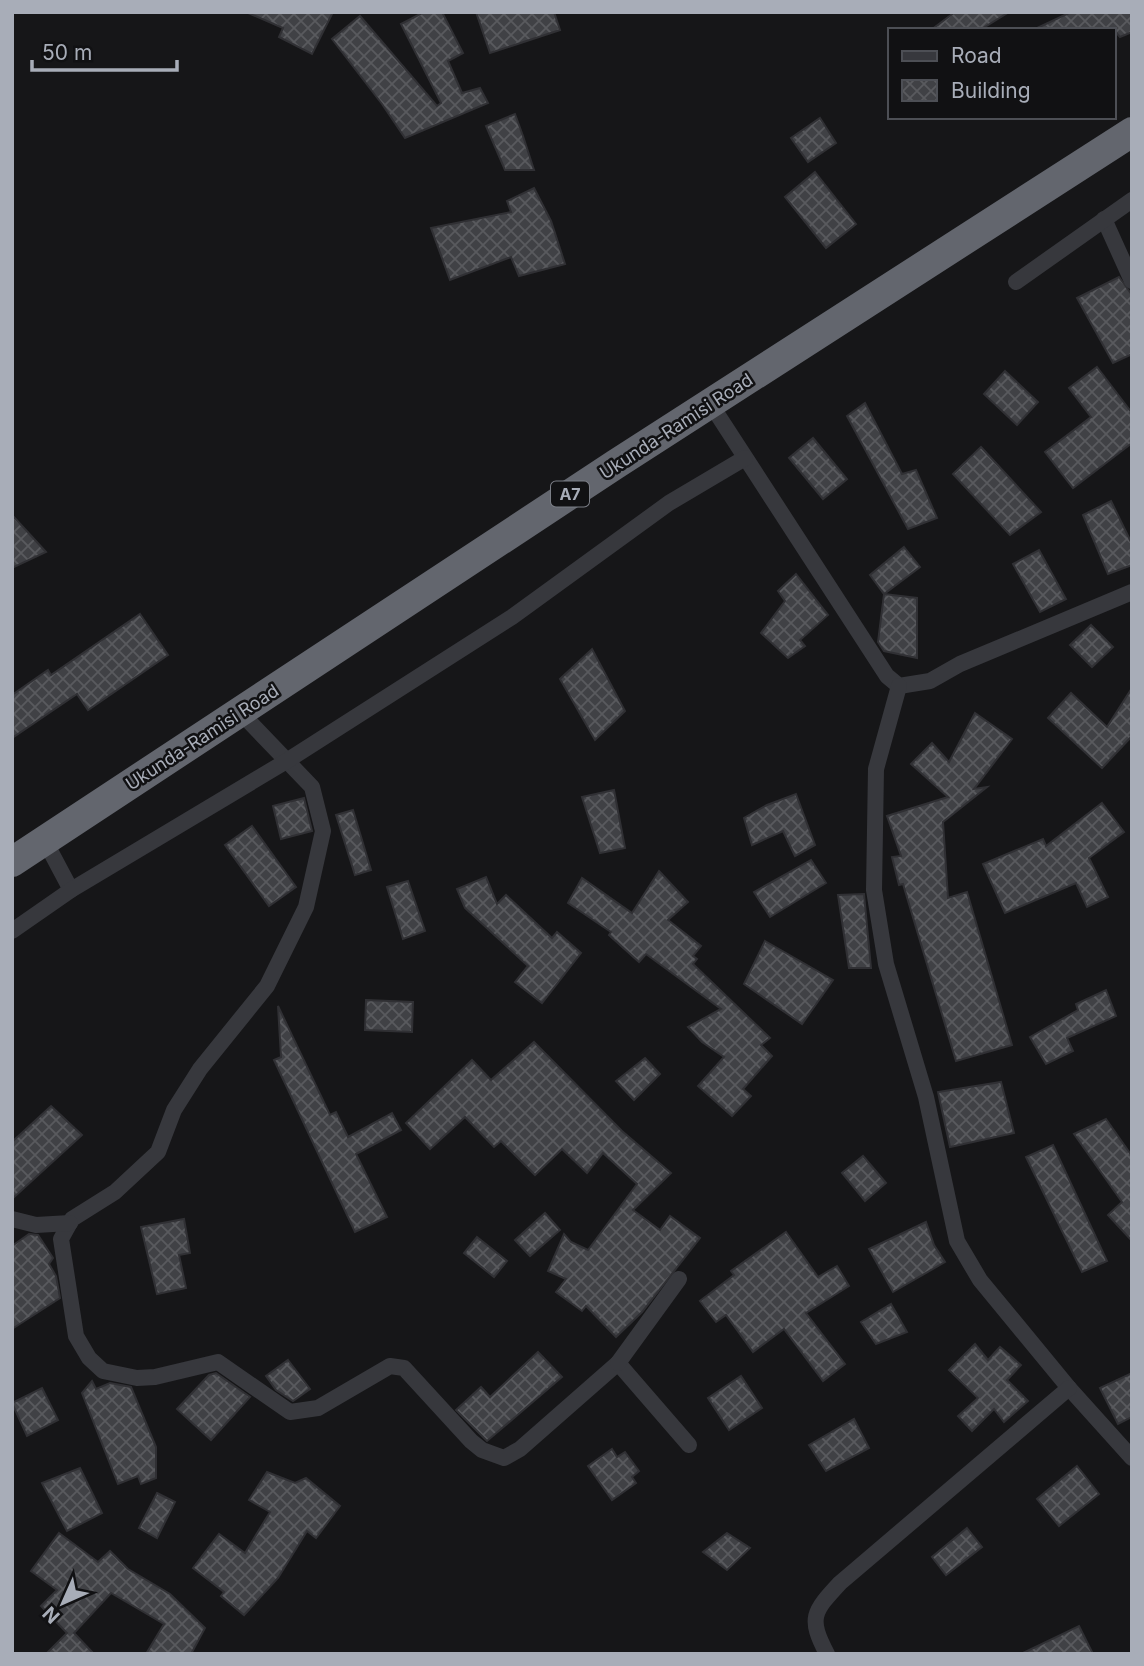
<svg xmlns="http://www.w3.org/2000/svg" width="1144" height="1666" font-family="Inter,sans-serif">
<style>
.building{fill:url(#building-cross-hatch);stroke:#303034;stroke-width:2}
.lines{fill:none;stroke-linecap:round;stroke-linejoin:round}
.street{stroke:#37383d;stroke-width:16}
.highway{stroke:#63666e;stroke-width:30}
.labels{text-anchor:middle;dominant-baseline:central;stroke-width:5;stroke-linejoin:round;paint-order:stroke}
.shield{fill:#111113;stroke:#7b7e86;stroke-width:2}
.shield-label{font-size:16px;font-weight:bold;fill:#a8adb8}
.street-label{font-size:18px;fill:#a8adb8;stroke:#111113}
</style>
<defs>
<pattern id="building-cross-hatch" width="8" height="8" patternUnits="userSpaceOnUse" patternTransform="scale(1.75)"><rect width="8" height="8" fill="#404145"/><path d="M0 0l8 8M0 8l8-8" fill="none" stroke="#595a5e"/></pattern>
</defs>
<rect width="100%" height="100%" fill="#161618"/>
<g class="building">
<path d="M246,12H333L312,54L279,37L283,28Z"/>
<path d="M424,12H442L463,53L448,61L462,93L480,88L488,103L405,138L382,104L332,39L360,16L437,106L441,103L401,24Z"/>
<path d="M476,12H554L560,30L490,53Z"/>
<path d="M955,12H1009L980,30H931Z"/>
<path d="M1071,12H1132V32L1120,37L1114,30H1033Z"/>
<path d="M515,114L523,136L534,170H505L486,126Z"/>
<path d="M820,118L836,143L808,162L791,138Z"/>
<path d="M815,172L856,224L826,248L785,197Z"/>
<path d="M534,188L551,221L565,264L519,276L511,257L450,280L431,228L511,212L507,201Z"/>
<path d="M1119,277L1132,295V354L1113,363L1077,298Z"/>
<path d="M1097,367L1132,413V443L1073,488L1045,452L1091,417L1069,388Z"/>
<path d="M1005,371L1038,402L1017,425L984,394Z"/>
<path d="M865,403L902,474L916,470L937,518L908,529L847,416Z"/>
<path d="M813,438L847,479L823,499L789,458Z"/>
<path d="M981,447L1041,512L1010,535L953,474Z"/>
<path d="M1111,501L1132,544V565L1108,574L1083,515Z"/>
<path d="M12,515L46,552L12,568Z"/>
<path d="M904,547L920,567L884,594L870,575Z"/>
<path d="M1039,550L1066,599L1040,612L1013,564Z"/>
<path d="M796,574L828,615L800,640L805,646L788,658L761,633L785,601L778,591Z"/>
<path d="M884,594L917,598V658L884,651L878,642Z"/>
<path d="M140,614L168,655L88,710L77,694L12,738V695L48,670L51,675Z"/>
<path d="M1091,625L1113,647L1092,667L1070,645Z"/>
<path d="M592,649L625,711L595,740L560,679Z"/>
<path d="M1132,688V736L1102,768L1048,718L1071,693L1107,727Z"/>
<path d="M975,713L1012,739L974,789L987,787L943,822L948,898L967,892L1012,1045L956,1061L903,884L899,885L892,857L901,856L887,816L948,797L911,764L932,743L949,762Z"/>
<path d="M614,790L625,848L600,853L582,797Z"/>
<path d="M796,794L815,845L795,856L783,831L752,845L744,818L767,805Z"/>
<path d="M304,798L312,831L281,839L273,806Z"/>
<path d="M1102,803L1124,832L1089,858L1108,897L1087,907L1076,883L1005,913L983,864L1043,839L1046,846Z"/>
<path d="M353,810L371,870L355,875L336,815Z"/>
<path d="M252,826L296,887L269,906L225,845Z"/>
<path d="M811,860L826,883L770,917L754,892Z"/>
<path d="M659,871L688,902L668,920L701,946L693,956L697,959L693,964L770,1038L761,1045L772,1056L743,1089L751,1096L732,1116L698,1086L724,1057L702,1042L688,1027L721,1009L646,954L639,962L609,935L611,932L568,903L582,878L632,913Z"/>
<path d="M486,877L497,904L506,895L552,938L557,932L581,953L542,1003L515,982L528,966L465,908L457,889Z"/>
<path d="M408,881L425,931L403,939L387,887Z"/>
<path d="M864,894L871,968H849L838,895Z"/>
<path d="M765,941L833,980L802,1024L744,984Z"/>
<path d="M1106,990L1116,1016L1067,1038L1073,1051L1046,1064L1030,1037L1078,1010L1076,1004Z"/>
<path d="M366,1000L413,1002L412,1032L365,1030Z"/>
<path d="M278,1006L330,1115L336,1112L348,1137L392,1113L401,1130L356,1154L387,1217L355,1232L274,1060L281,1057Z"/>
<path d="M534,1042L622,1131L671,1173L633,1210L660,1230L670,1216L700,1238L642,1312L616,1337L586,1306L582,1311L556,1292L566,1279L548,1271L564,1234L571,1242L588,1250L637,1184L603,1153L587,1173L562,1149L535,1175L501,1141L494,1147L465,1117L430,1149L406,1123L472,1060L491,1080Z"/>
<path d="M645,1058L660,1074L634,1100L616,1081Z"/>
<path d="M1001,1082L1014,1133L950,1147L938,1092Z"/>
<path d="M51,1106L82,1135L12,1199V1142Z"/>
<path d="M1106,1119L1132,1156V1241L1108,1215L1122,1202L1074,1134Z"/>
<path d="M1053,1145L1107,1261L1082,1272L1026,1157Z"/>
<path d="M863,1156L886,1183L865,1201L842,1173Z"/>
<path d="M545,1213L560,1230L530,1256L515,1240Z"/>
<path d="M184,1219L190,1253L179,1255L186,1288L157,1294L141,1227Z"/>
<path d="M926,1222L934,1245L945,1262L893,1292L869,1249Z"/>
<path d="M786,1232L818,1277L837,1266L849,1286L806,1313L845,1364L823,1381L784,1329L753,1352L726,1315L716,1322L700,1301L734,1275L731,1271Z"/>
<path d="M29,1234L38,1235L53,1258L49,1264L56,1276L60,1298L12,1329V1246Z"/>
<path d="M477,1237L507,1261L494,1277L464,1253Z"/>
<path d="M891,1304L907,1332L876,1344L861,1322Z"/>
<path d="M975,1344L988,1360L1000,1347L1021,1365L1007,1380L1028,1401L1004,1422L994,1409L972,1431L958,1416L978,1398L949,1370Z"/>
<path d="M538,1352L562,1377L487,1441L456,1410L481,1387L490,1397Z"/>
<path d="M288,1360L310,1389L293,1401L276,1390L266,1376Z"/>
<path d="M216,1373L250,1397L211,1440L177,1409L209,1375Z"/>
<path d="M1132,1373V1417L1118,1424L1100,1388Z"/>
<path d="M741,1376L762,1408L729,1430L708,1398Z"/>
<path d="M92,1381L96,1389L110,1383L131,1387L156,1447V1478L141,1484L138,1476L118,1484L82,1393Z"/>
<path d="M42,1388L58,1420L27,1436L12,1403Z"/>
<path d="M854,1419L869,1448L826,1471L809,1445Z"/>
<path d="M612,1449L617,1457L625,1452L639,1471L632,1477L636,1483L612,1500L588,1466Z"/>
<path d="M1077,1466L1099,1494L1059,1526L1037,1499Z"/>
<path d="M80,1468L102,1513L67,1531L42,1483Z"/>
<path d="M267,1472L295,1483L306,1478L340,1506L316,1538L307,1531L278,1578L244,1615L221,1596L224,1592L193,1568L219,1534L245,1553L270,1512L249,1500Z"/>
<path d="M157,1493L175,1502L157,1538L139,1528Z"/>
<path d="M967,1528L982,1547L946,1575L932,1557Z"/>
<path d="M59,1533L98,1562L110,1551L128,1569L170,1594L205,1628L191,1654H146L164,1624L111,1593L74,1633L94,1654H46L67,1633L41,1606L57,1590L31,1571Z"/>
<path d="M727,1533L750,1548L727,1570L703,1552Z"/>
<path d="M1079,1626L1093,1654H1021Z"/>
</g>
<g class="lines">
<g class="street">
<path d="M1104,219L1132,281"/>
<path d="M1016,282L1132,200"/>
<path d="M710,403L887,676L899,686L930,681L960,664L1132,592"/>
<path d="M899,686L876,769L874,890L886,964L926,1097L957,1241L980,1280L1069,1388L1132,1458"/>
<path d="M240,712L312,787L323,831L306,907L267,986L200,1069L174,1110L158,1152L115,1192L72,1219L61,1239L76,1336L89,1358L103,1371L137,1378L155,1377L218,1362L290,1412L318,1408L390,1366L404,1368L471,1441L482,1450L504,1458L520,1449L618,1363L689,1445"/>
<path d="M45,841L71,890"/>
<path d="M12,931L71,890L285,762L512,617L669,503L745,458"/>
<path d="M12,1219L36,1225L70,1223"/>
<path d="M618,1363L679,1279"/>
<path d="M827,1654C808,1618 813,1612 840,1583L1069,1388"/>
</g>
<path class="highway" d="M12,862L616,464L1132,132"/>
</g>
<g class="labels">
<rect class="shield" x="551" y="481.5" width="38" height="25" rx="5"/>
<g class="shield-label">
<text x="570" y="494">A7</text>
</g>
<g class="street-label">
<text transform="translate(676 426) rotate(-33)">Ukunda-Ramisi Road</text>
<text transform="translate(202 737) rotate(-33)">Ukunda-Ramisi Road</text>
</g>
</g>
<rect width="1144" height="1666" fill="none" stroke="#a8adb8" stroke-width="28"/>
<rect x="888" y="28" width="228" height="91" fill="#111113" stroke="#4d4f55" stroke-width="2"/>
<rect x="902" y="51" width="35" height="10" fill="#37383d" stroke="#4d4f55" stroke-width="2"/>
<text x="951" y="63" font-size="21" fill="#a8adb8">Road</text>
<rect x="902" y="80" width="35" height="21" fill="url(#building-cross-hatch)" stroke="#4d4f55" stroke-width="2"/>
<text x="951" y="98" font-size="21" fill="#a8adb8">Building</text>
<g transform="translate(63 1603) rotate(225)" stroke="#111113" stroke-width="5" paint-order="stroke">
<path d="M0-5L12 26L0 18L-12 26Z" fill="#a8adb8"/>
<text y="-10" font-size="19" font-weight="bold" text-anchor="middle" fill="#a8adb8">N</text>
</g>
<path d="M32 60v10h145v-10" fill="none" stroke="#a8adb8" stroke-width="3.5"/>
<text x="42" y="60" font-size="21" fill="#a8adb8" stroke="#111113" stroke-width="5" paint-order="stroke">50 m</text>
</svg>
